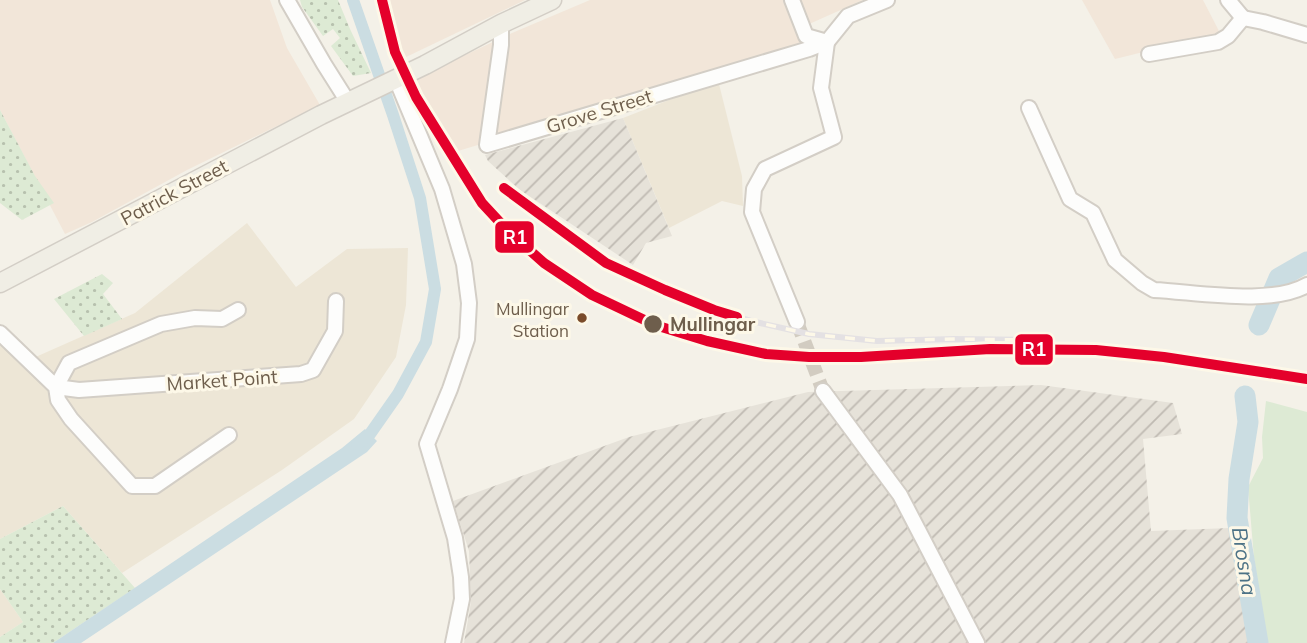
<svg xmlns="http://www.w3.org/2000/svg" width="1307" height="643" font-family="Mulish,sans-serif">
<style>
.residential{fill:#ede6d6}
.commercial{fill:#f2e6d9}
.industrial{fill:url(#industrial-furrows)}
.grass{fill:url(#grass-dots)}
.garden{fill:#ddead4}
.water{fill:#cbdde2}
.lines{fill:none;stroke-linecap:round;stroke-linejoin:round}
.canal{stroke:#cbdde2;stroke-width:12}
.river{stroke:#cbdde2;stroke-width:21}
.minor-tunnel{stroke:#d2ccc1;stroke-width:14;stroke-dasharray:14 7;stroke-linecap:butt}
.minor-casing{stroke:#d3cec6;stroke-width:18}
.major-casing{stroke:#d3cec6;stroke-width:21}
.minor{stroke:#fdfdfc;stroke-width:14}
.major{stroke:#f0eee5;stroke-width:18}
.rail-casing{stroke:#e4e1e3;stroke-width:6}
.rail{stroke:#fdf8e8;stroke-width:3.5;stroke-dasharray:10;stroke-linecap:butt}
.rail-1-casing{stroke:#fdf8e8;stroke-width:16}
.rail-1{stroke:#e4002b;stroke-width:10}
.bus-dot{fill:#7a4b2a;stroke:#fdf8e8;stroke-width:2.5}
.stop-dot{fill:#6e5e4c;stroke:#fdf8e8;stroke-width:2.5}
.labels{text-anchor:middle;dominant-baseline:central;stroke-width:6;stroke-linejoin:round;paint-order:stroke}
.bus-label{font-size:17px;fill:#6e5e4c;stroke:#fdf8e8;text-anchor:end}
.street-label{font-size:19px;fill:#6e5e4c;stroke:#fdf8e8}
.stop-label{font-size:19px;font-weight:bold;fill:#6e5e4c;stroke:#fdf8e8;text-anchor:start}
.water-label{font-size:21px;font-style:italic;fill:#4c7286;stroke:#fdf8e8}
.line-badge{stroke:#fdf8e8;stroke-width:2.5}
.badge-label{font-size:19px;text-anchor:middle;font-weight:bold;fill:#fff}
</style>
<defs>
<pattern id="industrial-furrows" width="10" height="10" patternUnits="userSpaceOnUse" patternTransform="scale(1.75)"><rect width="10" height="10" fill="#e6e2d9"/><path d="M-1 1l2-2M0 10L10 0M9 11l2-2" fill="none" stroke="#bfbab2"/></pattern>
<pattern id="grass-dots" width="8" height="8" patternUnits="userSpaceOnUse" patternTransform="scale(1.75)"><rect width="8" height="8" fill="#ddead4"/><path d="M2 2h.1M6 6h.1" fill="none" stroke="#b7c1ae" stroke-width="1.8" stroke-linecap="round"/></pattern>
</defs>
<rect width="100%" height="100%" fill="#f4f1e8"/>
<g class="residential">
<path d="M719,84L742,176L743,206L722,201L669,228L623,118L692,91Z"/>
<path d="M247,223L296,287L347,249L408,248L406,305L396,357L354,419L282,470L122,573L63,506L0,539V345L22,363L135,313Z"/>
<path d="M0,589L23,622L0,637Z"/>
</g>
<g class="commercial">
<path d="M0,0H270L287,48L320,105L187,170L92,222L65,234L0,110Z"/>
<path d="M387,0H525L404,58L396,37Z"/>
<path d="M590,0H863L807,25L803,46L458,151L414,79L512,33Z"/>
<path d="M1082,0H1203L1220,33L1115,59Z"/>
</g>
<g class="industrial">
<path d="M623,118L672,236L646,243L633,265L520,190L488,161L485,155Z"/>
<path d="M1041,385L1173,403L1182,434L1143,439L1151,531L1230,528L1252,643H464L471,602L469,551L453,501L629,437L808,392Z"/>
</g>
<g class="grass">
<path d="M300,0H338L350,29L371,73L353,76L331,46L340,38L333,29L323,36L302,7Z"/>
<path d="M0,110L35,176L54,203L22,220L0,203Z"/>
<path d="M102,274L113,283L103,294L122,319L84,336L54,299Z"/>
<path d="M63,506L135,588L53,643H0V637L23,622L0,589V539Z"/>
</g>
<path class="garden" d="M1266,401L1307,412V643H1267L1254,558L1248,487L1263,458L1262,437Z"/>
<path class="water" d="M365,429L377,441L367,452L81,643H53L342,448Z"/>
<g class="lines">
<path class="canal" d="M353,0L393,115L420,198L435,289L426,342L398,394L370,434L357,444"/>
<g class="river">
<path d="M1259,325L1279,278L1307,262"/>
<path d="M1245,396L1248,422L1239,479L1237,518L1258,643"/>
</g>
<path class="minor-tunnel" d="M797,322L823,391"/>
<g class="minor-casing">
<g id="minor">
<path d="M287,0L324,64L348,102"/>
<path d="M792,0L806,36L827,42"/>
<path d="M1228,0L1243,18"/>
<path d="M1243,18L1263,22L1307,35"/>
<path d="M501,24V45L487,145L809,49L827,42L848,16L887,0"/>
<path d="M1149,54L1218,42L1228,36L1243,18"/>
<path d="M396,79L442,189L464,264L469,303L467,339L450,389L427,444L455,538L461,577L462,599L453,643"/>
<path d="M1029,108L1070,199L1093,213L1115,260L1142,283L1154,290C1197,292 1271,306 1307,285"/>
<path d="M797,322L752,212L754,189L765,169L834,137L821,88L827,42"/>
<path d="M0,333L56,387L58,400L71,419L132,486H155L229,435"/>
<path d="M56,387L79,390L301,374L313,370L335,331L336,301"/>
<path d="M56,387L69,363L161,324L195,318L222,319L238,310"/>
<path d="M823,391L900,495L977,643"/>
</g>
</g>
<g class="major-casing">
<path id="major" d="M0,283L321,115L425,65L501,24L552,0"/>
</g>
<use href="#minor" class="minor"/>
<use href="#major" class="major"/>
<g class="rail-casing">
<path id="rail" d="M503,187L606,263L665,290L714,310L751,321L809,334L877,341L955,339L1033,340"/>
</g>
<use href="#rail" class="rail"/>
<g class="rail-1-casing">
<g id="rail-1">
<path d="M382,0L395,52L416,97L482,203L508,231L544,263L592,295L655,325L707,341L766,354L809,357H861L990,349L1096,350L1164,357L1307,379"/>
<path d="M504,188L606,263L665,290L714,310L737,317"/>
</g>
</g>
<use href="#rail-1" class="rail-1"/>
</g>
<circle class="bus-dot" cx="582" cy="318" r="6"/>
<circle class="stop-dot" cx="653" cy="324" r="10"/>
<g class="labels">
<g class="bus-label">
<text x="569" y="308">Mullingar<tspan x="569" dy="22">Station</tspan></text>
</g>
<g class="street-label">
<text transform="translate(599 111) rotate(-17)">Grove Street</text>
<text transform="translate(174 192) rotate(-28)">Patrick Street</text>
<text transform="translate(222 380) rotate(-4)">Market Point</text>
</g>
<g class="stop-label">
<text x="670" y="324">Mullingar</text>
</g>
<g class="water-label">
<text transform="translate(1245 561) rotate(81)">Brosna</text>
</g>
</g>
<g class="line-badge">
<rect x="494" y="220" width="41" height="34" rx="7" fill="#e4002b"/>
<rect x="1014" y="333" width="40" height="33" rx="7" fill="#e4002b"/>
</g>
<g class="badge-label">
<text x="515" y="244">R1</text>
<text x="1034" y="356">R1</text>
</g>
</svg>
